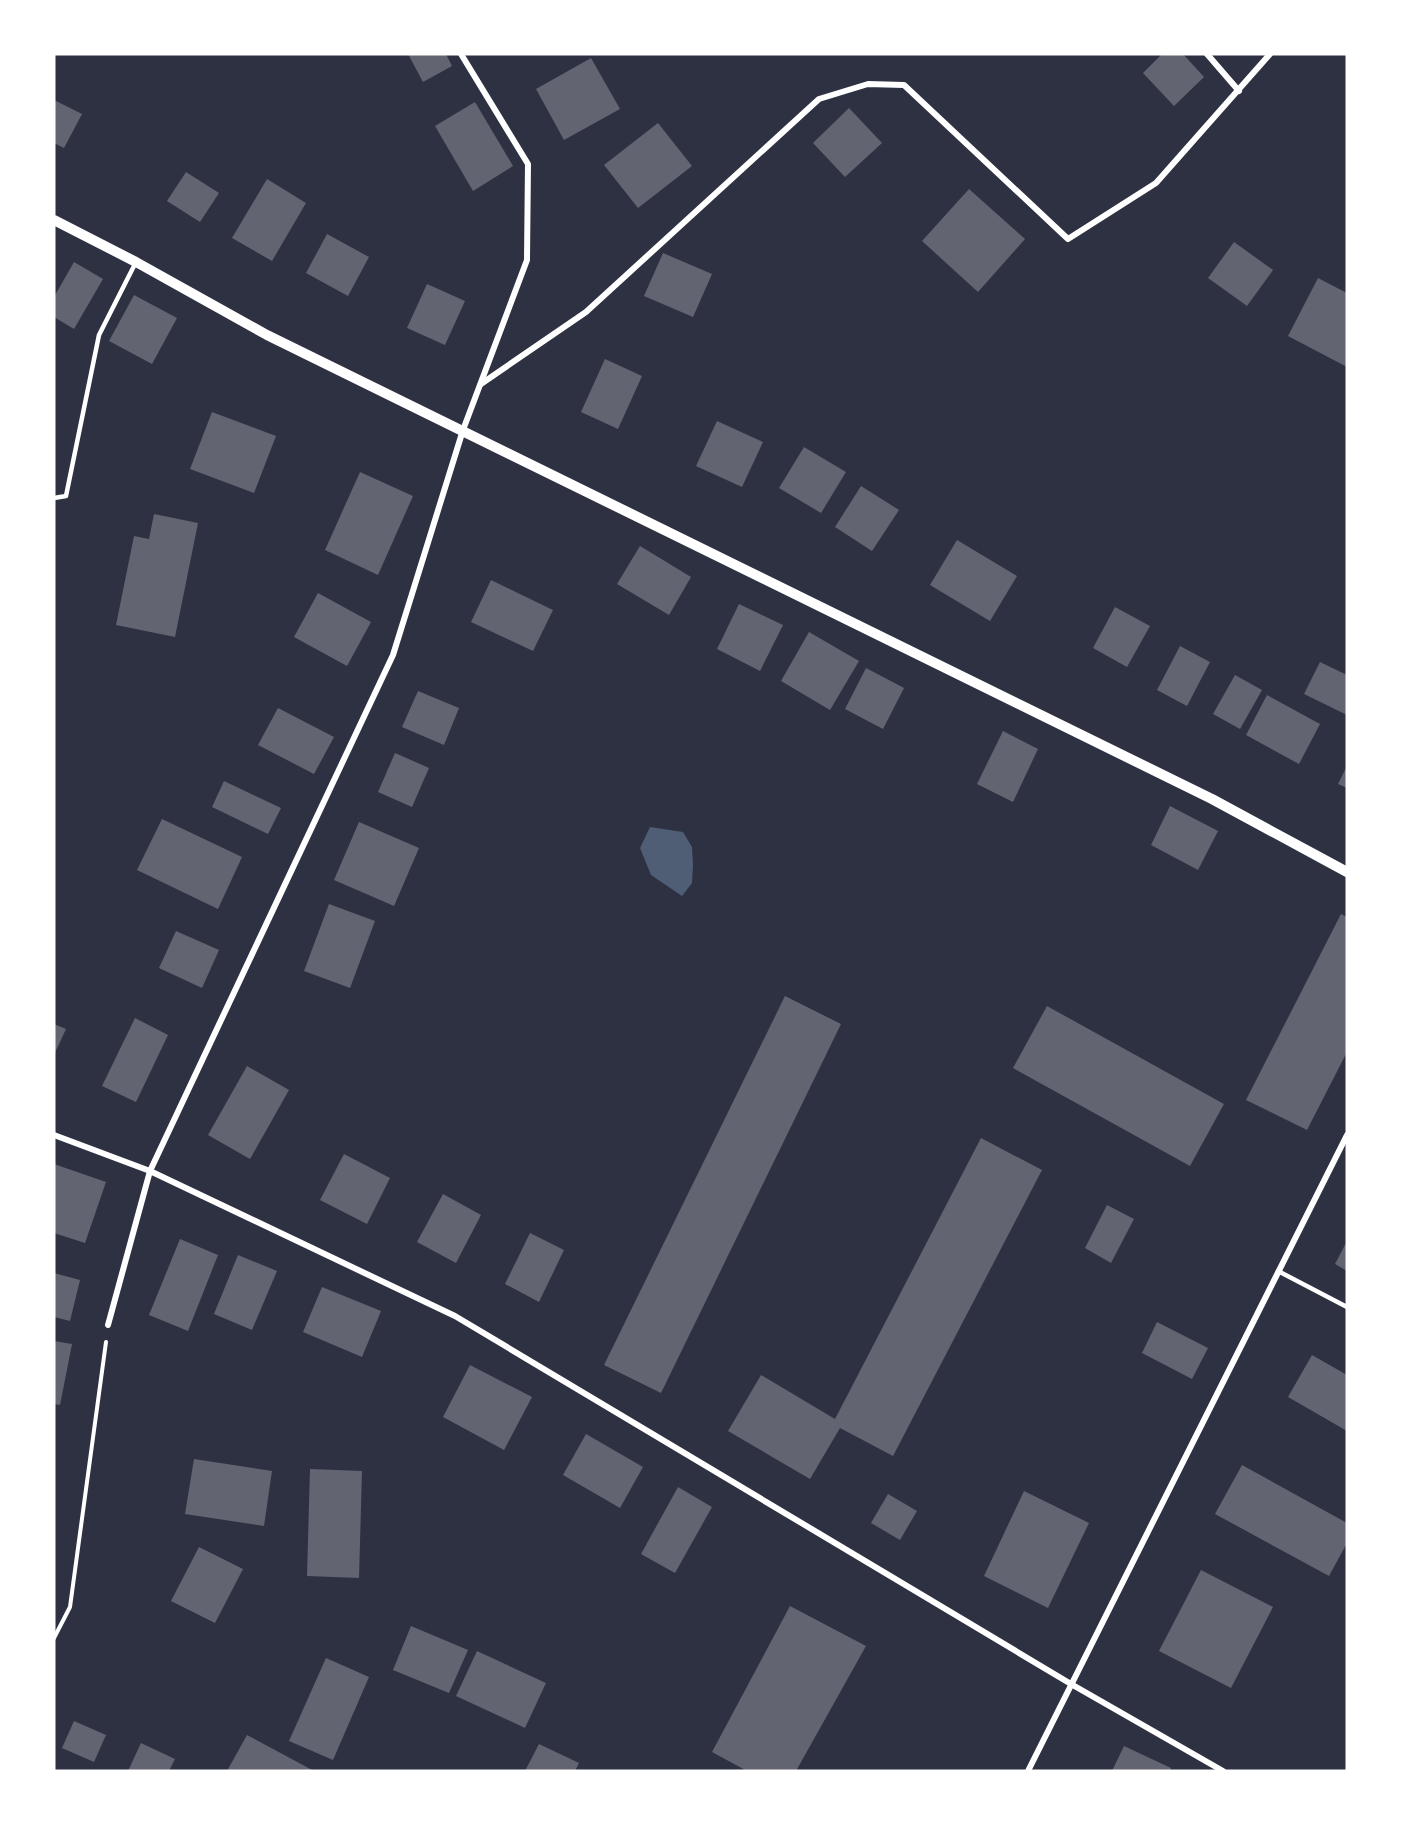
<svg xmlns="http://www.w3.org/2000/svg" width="1401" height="1825" font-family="'Nunito Sans',sans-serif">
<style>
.water{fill:#4f5d75}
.building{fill:#626471}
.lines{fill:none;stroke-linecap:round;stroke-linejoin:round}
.path{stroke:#fff;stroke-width:4}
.service{stroke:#fff;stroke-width:4.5}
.minor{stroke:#fff;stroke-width:6}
.tertiary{stroke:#fff;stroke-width:10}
</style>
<rect width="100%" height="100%" fill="#2d3142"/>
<path class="water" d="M650,827L683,832L692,847L693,865L692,883L682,896L651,875L640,848Z"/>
<g class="building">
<path d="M408,54H446L452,66L423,82Z"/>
<path d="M1162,54H1183L1204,77L1174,106L1143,73Z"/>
<path d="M591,58L620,109L564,140L536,89Z"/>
<path d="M54,100L82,114L64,148L54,143Z"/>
<path d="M475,102L513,166L473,191L435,126Z"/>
<path d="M849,108L882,143L845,177L813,143Z"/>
<path d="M658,123L692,166L638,208L604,165Z"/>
<path d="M186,172L219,193L200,222L167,201Z"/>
<path d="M267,179L306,203L272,261L232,238Z"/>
<path d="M969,189L1025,239L978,292L922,241Z"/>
<path d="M327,234L369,257L348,296L306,273Z"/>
<path d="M1234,242L1273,270L1247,306L1208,278Z"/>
<path d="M663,253L712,274L693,317L644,296Z"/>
<path d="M74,262L103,279L74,329L54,317V297Z"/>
<path d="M1318,278L1347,293V367L1288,336Z"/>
<path d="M427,284L465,301L445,345L407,328Z"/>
<path d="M134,295L177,318L152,364L109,341Z"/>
<path d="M605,359L642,376L618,429L581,412Z"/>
<path d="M212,412L276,436L254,493L190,469Z"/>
<path d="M717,421L763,442L742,487L696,466Z"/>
<path d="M804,447L846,472L821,513L779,488Z"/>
<path d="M360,472L413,496L378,575L325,550Z"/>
<path d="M861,486L899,510L872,551L835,527Z"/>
<path d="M154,514L198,523L175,637L116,625L134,536L149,539Z"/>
<path d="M957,540L1017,576L990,621L930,585Z"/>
<path d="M640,546L691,577L669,615L617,584Z"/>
<path d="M491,580L553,610L533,651L471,622Z"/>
<path d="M318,593L371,622L347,666L294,637Z"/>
<path d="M739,604L783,625L760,671L717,649Z"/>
<path d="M1115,607L1150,626L1127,667L1093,648Z"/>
<path d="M809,632L859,661L830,710L781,681Z"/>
<path d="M1180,646L1210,662L1187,706L1157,690Z"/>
<path d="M1320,662L1347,675V715L1304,694Z"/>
<path d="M866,668L904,688L883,729L845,709Z"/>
<path d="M1235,675L1262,690L1240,729L1213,714Z"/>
<path d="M418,691L459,708L444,745L402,727Z"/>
<path d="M1267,695L1320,724L1299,764L1246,735Z"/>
<path d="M278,708L334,737L314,774L258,745Z"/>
<path d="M1003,731L1038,749L1013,802L977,784Z"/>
<path d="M395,753L429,768L412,807L378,792Z"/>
<path d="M1347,766V788L1338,784Z"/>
<path d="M224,781L281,808L268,834L212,807Z"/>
<path d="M1170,806L1218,831L1198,870L1151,845Z"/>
<path d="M162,819L242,857L218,909L137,870Z"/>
<path d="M359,822L419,848L394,906L334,880Z"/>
<path d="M329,904L375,921L350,988L304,971Z"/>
<path d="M1341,914L1347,917V1052L1307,1130L1246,1100Z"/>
<path d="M176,931L219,950L202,988L159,968Z"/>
<path d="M785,996L841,1024L661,1393L604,1365Z"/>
<path d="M1047,1006L1224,1104L1190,1166L1013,1068Z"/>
<path d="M135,1018L168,1035L136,1102L102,1086Z"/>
<path d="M54,1024L66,1029L54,1055Z"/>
<path d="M247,1066L289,1090L250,1159L208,1135Z"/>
<path d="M981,1138L1042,1170L893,1456L840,1428L810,1479L728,1431L761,1375L835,1419Z"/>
<path d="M344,1154L390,1178L367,1224L320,1200Z"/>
<path d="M54,1164L106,1182L85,1243L54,1233Z"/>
<path d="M443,1194L481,1215L456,1263L417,1242Z"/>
<path d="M1107,1205L1134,1219L1111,1263L1085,1248Z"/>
<path d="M530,1233L564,1250L539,1302L505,1284Z"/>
<path d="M180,1239L218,1255L188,1331L149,1315Z"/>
<path d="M1347,1241V1271L1335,1264Z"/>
<path d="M238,1255L277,1271L252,1330L214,1314Z"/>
<path d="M54,1273L80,1280L70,1321L54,1317Z"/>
<path d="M322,1287L381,1311L362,1357L303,1332Z"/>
<path d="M1157,1322L1208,1348L1192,1379L1142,1353Z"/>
<path d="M54,1341L72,1344L60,1405L54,1404Z"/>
<path d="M1312,1355L1347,1375V1431L1288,1397Z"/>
<path d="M470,1365L532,1397L504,1450L443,1417Z"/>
<path d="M586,1434L643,1467L620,1508L563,1475Z"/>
<path d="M194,1459L272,1471L264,1526L185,1514Z"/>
<path d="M1242,1465L1347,1523V1543L1329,1576L1215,1514Z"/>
<path d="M310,1469L362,1471L359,1578L307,1576Z"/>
<path d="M678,1487L712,1507L675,1573L641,1554Z"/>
<path d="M1024,1491L1089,1523L1048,1608L984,1576Z"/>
<path d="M888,1494L917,1511L900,1540L871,1523Z"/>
<path d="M199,1547L243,1569L215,1623L171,1601Z"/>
<path d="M1201,1570L1273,1607L1231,1688L1159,1651Z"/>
<path d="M790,1606L866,1646L796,1771H747L712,1752Z"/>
<path d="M411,1626L468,1650L449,1693L393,1670Z"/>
<path d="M477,1651L546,1683L525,1728L456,1696Z"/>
<path d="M326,1658L369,1677L333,1760L289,1741Z"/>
<path d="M74,1721L106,1735L94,1762L62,1748Z"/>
<path d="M247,1735L314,1771H227Z"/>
<path d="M141,1743L175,1759L169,1771H128Z"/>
<path d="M539,1744L579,1763L575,1771H525Z"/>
<path d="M1124,1746L1171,1768L1170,1771H1112Z"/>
</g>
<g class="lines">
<path class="path" d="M54,1638L70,1607L106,1342"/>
<g class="service">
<path d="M54,498L66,496L99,335L136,262"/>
<path d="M1278,1271L1347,1307"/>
</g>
<g class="minor">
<path d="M1207,54L1239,91"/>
<path d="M481,384L586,312L819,99L868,84L904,85L1068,239L1156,183L1270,54"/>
<path d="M54,1135L150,1171L455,1316L1071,1684L1223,1771"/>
<path d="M108,1325L150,1171L393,655L463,430L527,260L528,164L461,54"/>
<path d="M1028,1771L1347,1135"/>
</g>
<path class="tertiary" d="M54,220L136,262L267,335L1212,799L1347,872"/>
</g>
<rect width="1401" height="1825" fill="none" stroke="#ffffff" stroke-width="111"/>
</svg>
